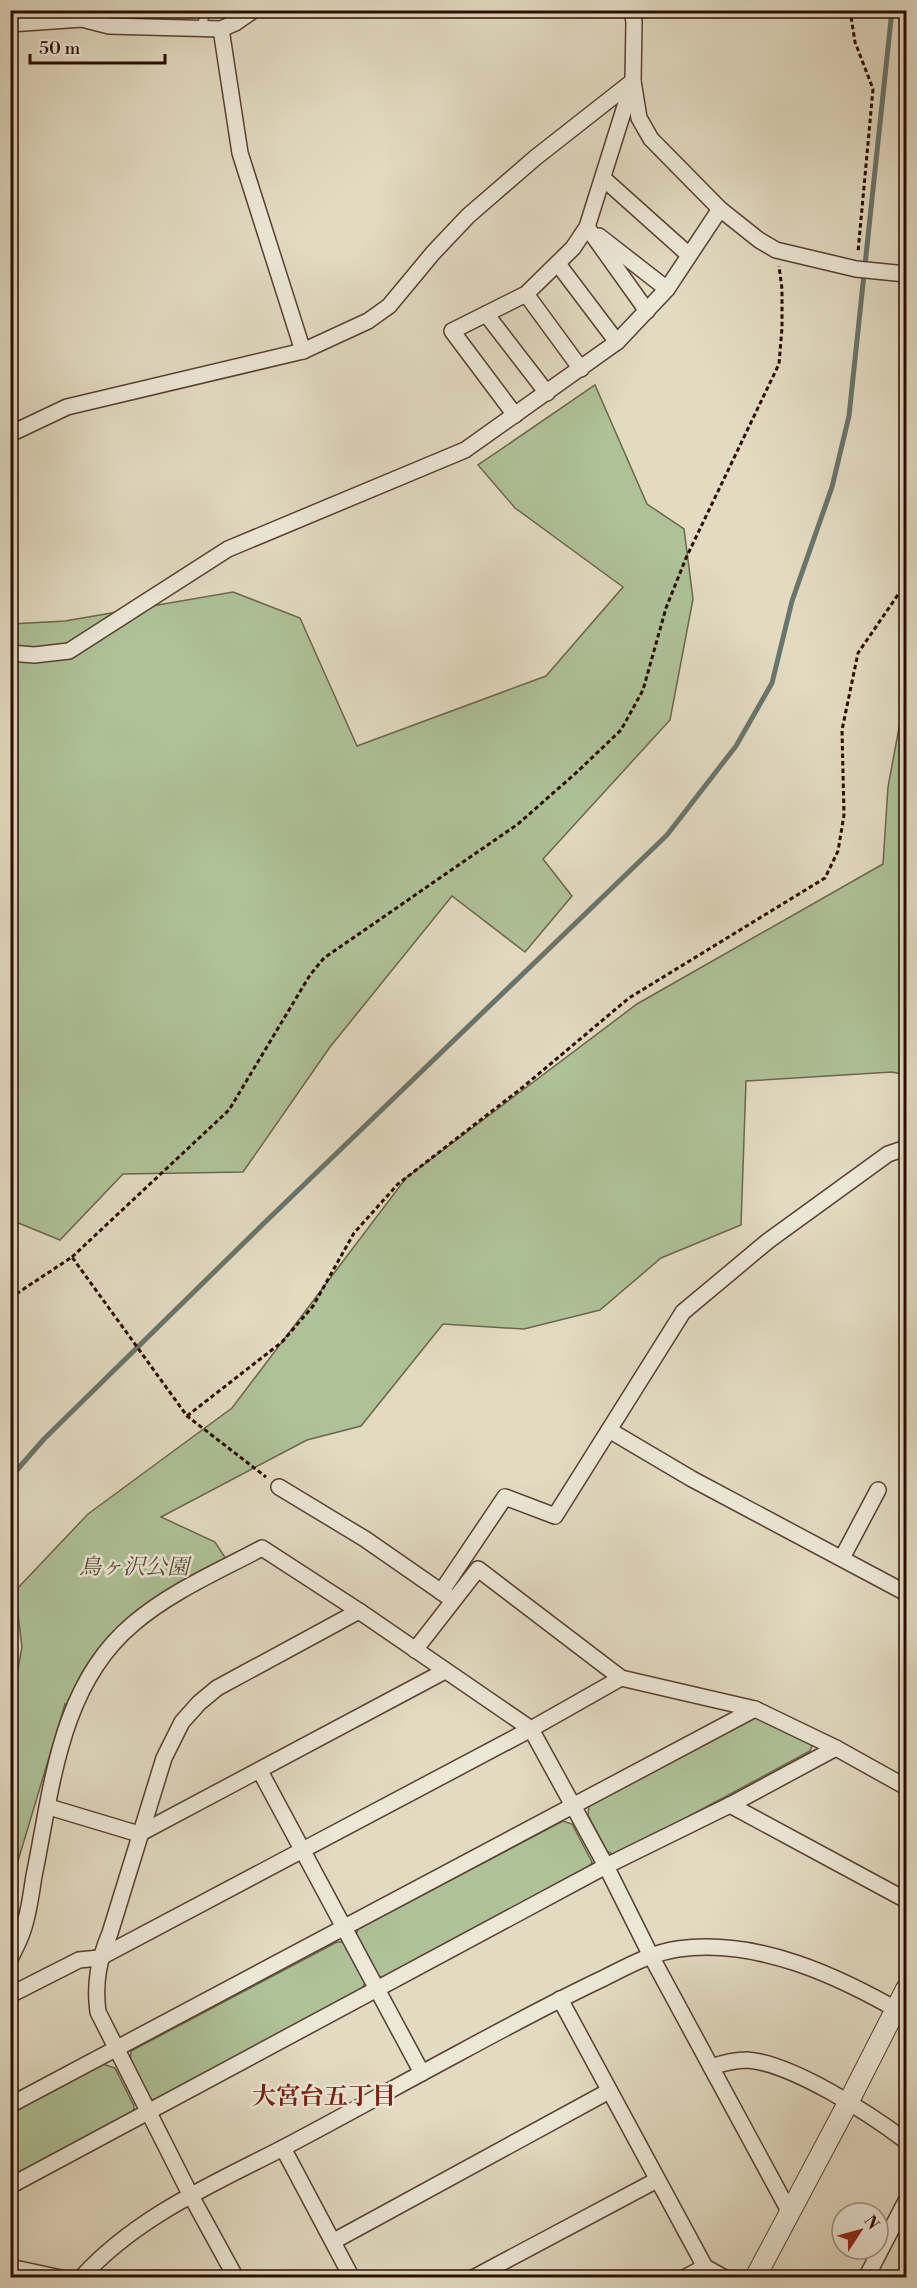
<svg xmlns="http://www.w3.org/2000/svg" width="917" height="2288" font-family="'Libre Bodoni','Noto Serif JP',serif">
<style>
.green{fill:#aec197;stroke:#6c664c;stroke-width:1.5}
.lines{fill:none;stroke-linecap:round;stroke-linejoin:round}
.stream{stroke:#6a756b;stroke-width:5}
.service-casing{stroke:#584031;stroke-width:10}
.minor-casing{stroke:#584031;stroke-width:18}
.tertiary-casing{stroke:#584031;stroke-width:22}
.path{stroke:#2a0c01;stroke-width:3;stroke-dasharray:4.5 3;stroke-linecap:butt}
.service{stroke:#ece7d7;stroke-width:8}
.minor{stroke:#ece7d7;stroke-width:15}
.tertiary{stroke:#ece7d7;stroke-width:20}
.labels{text-anchor:middle;dominant-baseline:central;stroke-width:5;stroke-linejoin:round;paint-order:stroke}
.park-label{font-size:22px;font-style:italic;fill:#584b36;stroke:#ece7d7}
.neighbourhood-label{font-size:24px;font-weight:bold;fill:#7a1f14;stroke:#ece7d7}
</style>
<rect width="100%" height="100%" fill="#e2dac1"/>
<filter id="stains"><feTurbulence type="fractalNoise" baseFrequency=".00333" numOctaves="4"/><feColorMatrix values="0 0 0 0 .2 0 0 0 0 .09 0 0 0 0 .02 0 0 0 .5 -.17"/></filter>
<radialGradient id="worn" r=".72"><stop offset=".6" stop-color="#630" stop-opacity="0"/><stop offset="1" stop-color="#630" stop-opacity=".3"/></radialGradient>
<g class="green">
<path d="M595,385L647,504L684,529L693,599L670,720L543,859L572,896L525,952L452,896L330,1047L243,1172L123,1174L60,1240L11,1220V624L65,621L233,592L300,618L357,746L546,676L623,587L515,508L478,465Z"/>
<path d="M906,690V1075L892,1072L746,1081L741,1225L661,1258L600,1310L524,1329L443,1324L361,1426L307,1440L161,1517L215,1542L226,1559C173,1587 117,1615 85,1668C78,1679 72,1693 66,1705L65,1704L15,1871L11,1869V1706L22,1647L15,1591L88,1514L232,1408L406,1178L637,1004L883,864L888,787Z"/>
<path d="M763,1716L814,1741L810,1751L615,1856L607,1851L588,1815L589,1805L752,1718Z"/>
<path d="M563,1821L572,1824L592,1862L589,1868L386,1978L377,1976L355,1938L358,1929Z"/>
<path d="M337,1942H344L365,1982L362,1990L157,2100L149,2099L130,2062L131,2051Z"/>
<path d="M103,2064L115,2068L134,2106L133,2115L11,2180V2112Z"/>
</g>
<g class="lines">
<path class="stream" d="M10,1478L44,1439L259,1228L667,835L736,746L772,683L792,601L832,487L849,416L892,10"/>
<g class="service-casing">
<path id="service" d="M201,29L206,10"/>
</g>
<g class="minor-casing">
<g id="minor">
<path d="M632,10L634,22L633,81L639,118L651,139L720,209L759,240L776,250L856,269L906,274"/>
<path d="M10,24L82,19L109,26L221,29L235,23L254,10"/>
<path d="M221,29L240,153L303,351"/>
<path d="M604,179L689,255"/>
<path d="M587,227L647,311"/>
<path d="M599,236L667,289"/>
<path d="M558,264L617,342"/>
<path d="M526,294L581,369"/>
<path d="M486,314L547,393"/>
<path d="M515,415L452,331L526,294L573,248L587,227L632,84"/>
<path d="M10,434L67,407L303,351L368,321L389,306L433,253L468,216L535,158L633,81"/>
<path d="M10,653L34,655L69,651L228,549L465,450L617,342L667,289L720,209"/>
<path d="M609,1430L692,1479L906,1593"/>
<path d="M279,1487L365,1539L450,1598"/>
<path d="M842,1558L878,1490"/>
<path d="M441,1592L505,1497L555,1516L683,1312L768,1241L888,1154L906,1148"/>
<path d="M415,1650L478,1569L621,1678L755,1709L836,1748L906,1787"/>
<path d="M260,1771L422,2073"/>
<path d="M730,1805L906,1900"/>
<path d="M49,1807L139,1834L445,1671"/>
<path d="M10,1959C15,1949 20,1940 23,1930C29,1913 31,1894 34,1876C52,1789 59,1686 133,1624C170,1592 219,1571 262,1548L359,1611L531,1729L606,1866L651,1956L789,2211"/>
<path d="M10,1991L16,1992L79,1960L99,1958L531,1729L621,1678"/>
<path d="M560,1999L705,2267L725,2278"/>
<path d="M711,2067C723,2063 734,2060 747,2060C792,2063 870,2114 906,2141"/>
<path d="M10,2105L755,1709"/>
<path d="M283,2148L352,2278"/>
<path d="M10,2186L606,1866L730,1805L836,1748"/>
<path d="M334,2241L609,2091"/>
<path d="M10,2267L61,2278"/>
<path d="M81,2278C136,2217 211,2185 283,2148C342,2117 401,2084 459,2053C507,2027 555,2001 604,1978C628,1966 651,1953 678,1949C758,1938 839,1976 906,2015"/>
<path d="M236,2278L190,2194L98,2012C94,1983 99,1959 110,1933L164,1758L182,1722L199,1703L217,1688L359,1611"/>
<path d="M473,2278L657,2180"/>
<path d="M684,2278L705,2267"/>
<path d="M866,2278L906,2201"/>
</g>
</g>
<g class="tertiary-casing">
<path id="tertiary" d="M755,2278L848,2103L906,1989"/>
</g>
<g class="path">
<path d="M850,10L855,42L873,89L858,252"/>
<path d="M72,1257L229,1110L310,975L324,958L518,824L577,772L621,730L643,690L666,608L686,558L779,364L782,328V289L779,266"/>
<path d="M10,1298L72,1257L187,1416L266,1477"/>
<path d="M187,1416L282,1342L313,1306L354,1233L398,1184L523,1087L629,998L825,878L838,851L844,815L842,730L858,653L906,583"/>
</g>
<use href="#service" class="service"/>
<use href="#minor" class="minor"/>
<use href="#tertiary" class="tertiary"/>
</g>
<g class="labels">
<g class="park-label">
<text x="134" y="1567">鳥ヶ沢公園</text>
</g>
<g class="neighbourhood-label">
<text x="324" y="2097">大宮台五丁目</text>
</g>
</g>
<rect width="917" height="2288" fill="none" stroke="#e2dac1" stroke-width="36"/>
<rect x="12" y="12" width="893" height="2264" fill="none" stroke="#2a0c01" stroke-width="3"/>
<rect x="18" y="18" width="881" height="2252" fill="none" stroke="#2a0c01" stroke-width="1.5"/>
<g transform="translate(860 2231) rotate(54)"><circle r="28" fill="#ece7d7" stroke="#9e8f81" stroke-width="1.5"/>
<path d="M0-4.5L10 22L0 15L-10 22Z" fill="#8f2418"/>
<text y="-9" font-size="16" font-weight="bold" text-anchor="middle" fill="#2a0c01">N</text>
</g>
<path d="M30 54v9h135v-9" fill="none" stroke="#2a0c01" stroke-width="3"/>
<text x="39" y="54" font-size="18" fill="#2a0c01" stroke="#ece7d7" stroke-width="4.5" paint-order="stroke">50 m</text>
<rect width="100%" height="100%" filter="url(#stains)"/>
<rect width="100%" height="100%" fill="url(#worn)"/>
</svg>
